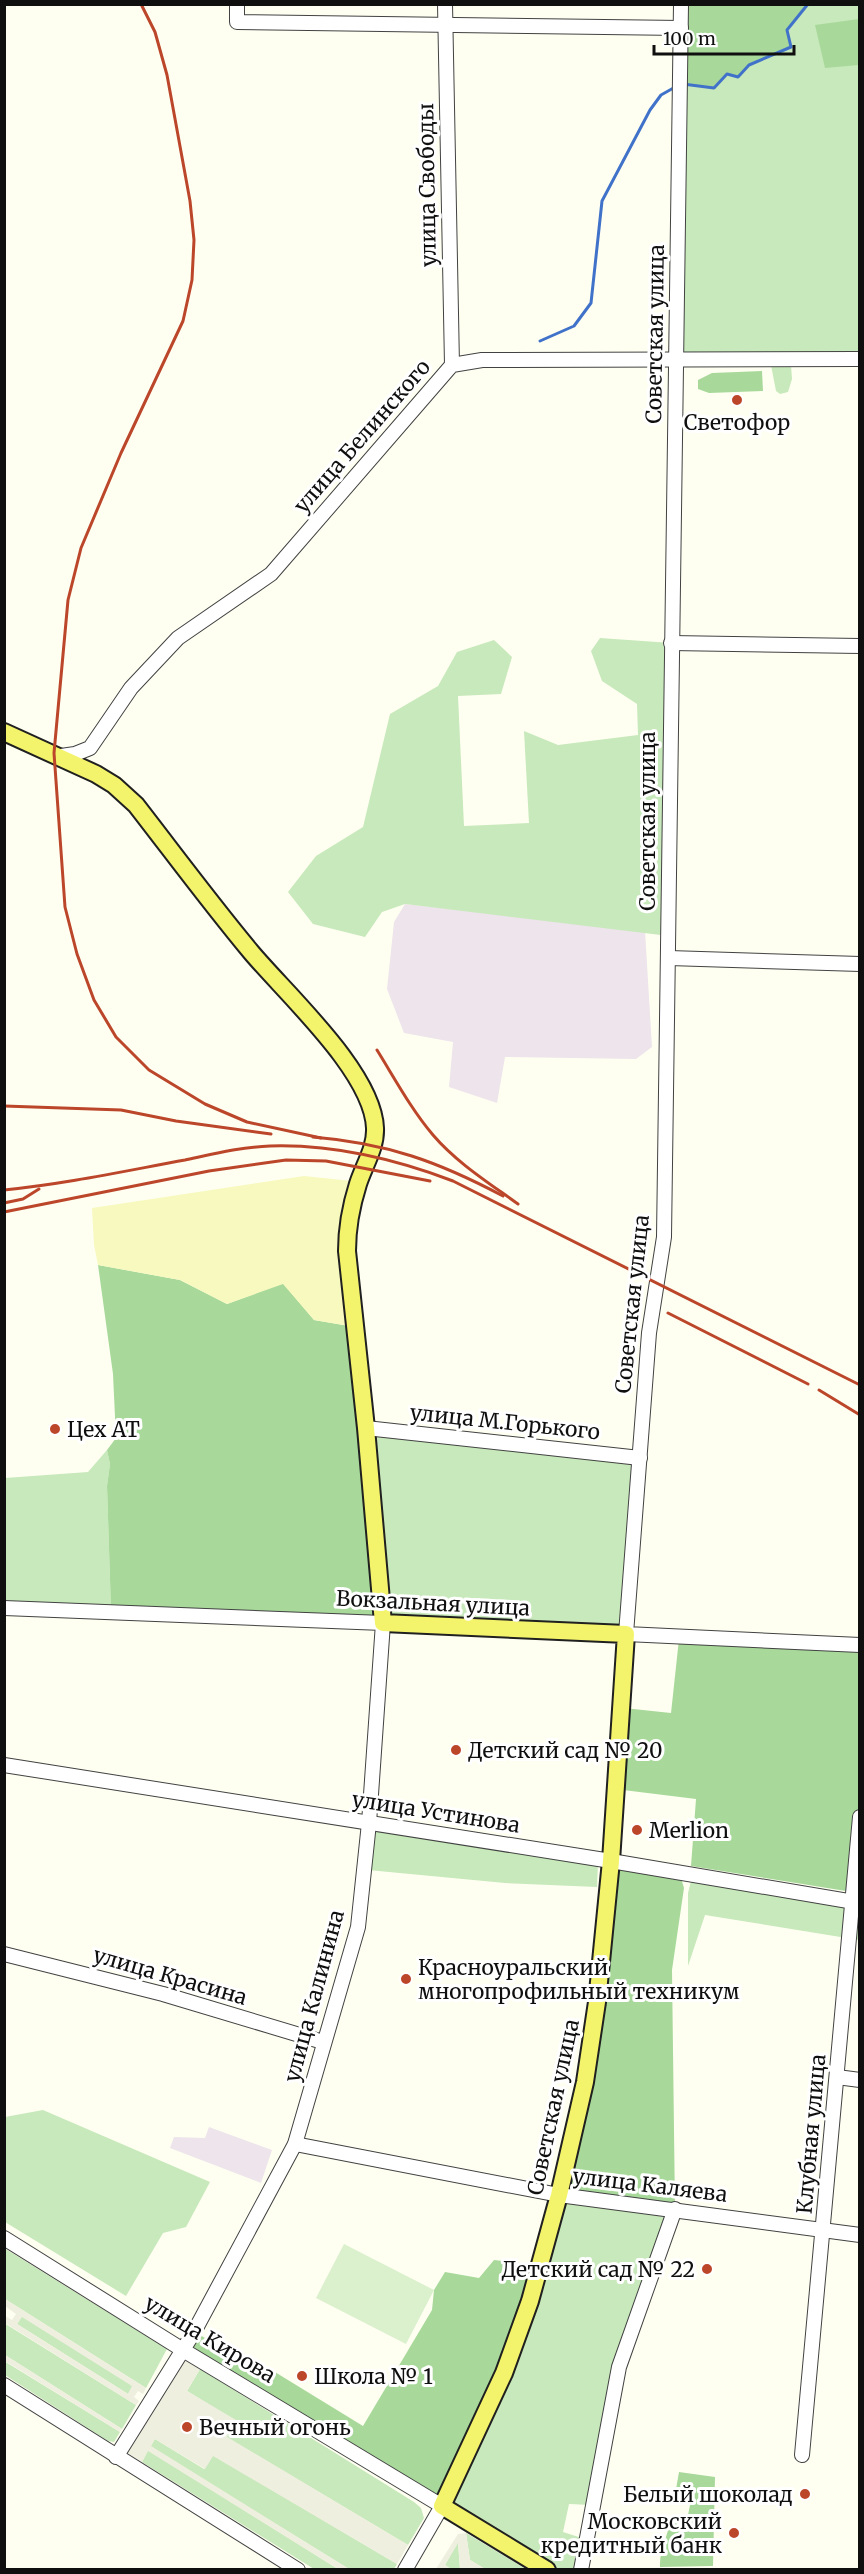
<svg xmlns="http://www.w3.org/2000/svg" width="864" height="2574" font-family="Merriweather,serif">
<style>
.industrial{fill:#ede4ec}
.green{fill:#c8e9bb}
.forest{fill:#a8d99b}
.sand{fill:#f8f9bf}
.pitch{fill:#dbf0cd}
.plaza{fill:#efefe0;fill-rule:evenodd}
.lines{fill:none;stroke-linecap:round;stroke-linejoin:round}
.stream{stroke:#4072ca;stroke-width:3}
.minor-casing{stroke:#424242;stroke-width:16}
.major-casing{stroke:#202020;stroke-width:20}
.minor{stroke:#fff;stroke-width:14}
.major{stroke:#f4f46c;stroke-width:16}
.rail{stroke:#bc462a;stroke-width:3}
.poi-dot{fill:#bc462a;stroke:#fff;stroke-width:2}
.labels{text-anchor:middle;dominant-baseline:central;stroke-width:6;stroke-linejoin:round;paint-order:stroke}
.street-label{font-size:21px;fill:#0f0f0f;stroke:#fff}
.poi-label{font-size:21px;fill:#0f0f0f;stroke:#fff;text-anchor:start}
</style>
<rect width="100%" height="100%" fill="#fefff1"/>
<g class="industrial">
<path d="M405,904L645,931L652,1047L636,1059L505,1057L497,1103L449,1087L453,1042L404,1033L387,989L394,922Z"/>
<path d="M209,2127L272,2150L261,2183L170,2148L174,2137L205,2138Z"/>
</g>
<g class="green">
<path d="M808,5H859V359H678L680,84L727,74L738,77L749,65L769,56Z"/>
<path d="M771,365H791L792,379L788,392L780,394L776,391Z"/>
<path d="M600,638L671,643L669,936L405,904L382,912L365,937L313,924L288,892L316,856L363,827L390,714L438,686L457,652L494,640L512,657L501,694L458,696L464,826L529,823L524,731L558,745L638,735L637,704L602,681L591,651Z"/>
<path d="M366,1428L640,1458L626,1634L383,1623Z"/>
<path d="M107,1450L110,1464L107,1486L111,1611L5,1608V1478L88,1472Z"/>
<path d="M374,1827L598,1862L597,1887L505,1883L368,1870Z"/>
<path d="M691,1881L859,1908V1940L705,1915L688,1966V1893Z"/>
<path d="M43,2110L210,2182L186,2227L163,2233L126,2296L5,2222V2117Z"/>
<path d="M559,2195L675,2209L619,2367L591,2505L569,2504L563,2532L585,2539L581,2569H547L442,2506Z"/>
<path d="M4,2248L167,2349L146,2388L5,2299Z"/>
<path d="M22,2316L133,2386L128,2394L17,2324Z"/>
<path d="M4,2323L136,2405L122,2429L5,2355Z"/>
<path d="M4,2361L120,2432L114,2442L108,2441L5,2375Z"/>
<path d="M200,2369L414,2502L421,2508L424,2518L408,2545L226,2437L236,2421L187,2391Z"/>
<path d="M155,2439L204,2469L213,2455L397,2564L394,2569H349L150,2447Z"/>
<path d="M148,2450L338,2569H314L142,2462Z"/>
<path d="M466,2533L526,2569H485L470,2560Z"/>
<path d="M458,2542L460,2569H451L445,2565Z"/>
</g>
<g class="forest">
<path d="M681,5H808L787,30L791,47L749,65L738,77L727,74L714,88L680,84Z"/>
<path d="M859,19V65L825,68L815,25Z"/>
<path d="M762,371L763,391L709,393L698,389V380L712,373Z"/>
<path d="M98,1265L180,1280L227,1304L283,1283L314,1320L355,1327L383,1623L111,1611L107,1486L110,1464L107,1450L116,1438L113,1374Z"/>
<path d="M679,1639L859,1645L860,1802L852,1892L691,1866L696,1799L615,1789L624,1708L671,1713Z"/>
<path d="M611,1861L681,1878L684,1888L672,1970L675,2209L559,2195Z"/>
<path d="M494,2260L540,2265L442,2506L183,2350L194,2332L245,2359L270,2369L363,2426L432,2310L434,2290L445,2272L479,2278Z"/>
<path d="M679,2472L715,2477L713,2566L660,2567C659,2549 669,2536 670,2518L687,2520L691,2500L675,2495Z"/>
</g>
<path class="sand" d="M304,1176L352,1181L348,1223L355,1327L314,1320L283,1284L227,1304L180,1280L98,1265L94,1245L92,1208Z"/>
<path class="pitch" d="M344,2244L434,2290L406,2344L316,2298Z"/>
<g class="plaza">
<path d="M5,2299L146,2388L143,2394L138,2391L134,2397L139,2401L136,2405L5,2323V2316L12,2320L16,2314L5,2306ZM22,2317L132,2386L128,2394L17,2324Z"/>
<path d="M5,2355L122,2429L120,2432L5,2361Z"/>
<path d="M183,2358L200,2369L187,2391L236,2420L227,2437L408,2545L397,2564L213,2456L205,2469L155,2439L151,2446L349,2569H338L148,2451L142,2462L125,2451Z"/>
<path d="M466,2533L470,2560L485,2569H460L458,2543L445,2565L451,2569H436L458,2534Z"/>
</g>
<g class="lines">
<g class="stream">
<path d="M683,84L714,88L727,74L738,77L749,65L791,47L787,30L808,4"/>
<path d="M540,341L574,326L591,303L602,201L650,110L661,95L677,86"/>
</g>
<g class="minor-casing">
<g id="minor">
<path d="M237,4V22L681,28"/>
<path d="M445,4L452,365"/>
<path d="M681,4L664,1237L649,1333L626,1634L860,1645"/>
<path d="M671,643L860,646"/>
<path d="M61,756L75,754L90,748L131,688L178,638L271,574L452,365L482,360L860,359"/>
<path d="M669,958L860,964"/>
<path d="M366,1428L640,1458"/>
<path d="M4,1608L383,1623L369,1823L358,1927L295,2144L194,2332L116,2457"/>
<path d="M4,1765L611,1861L860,1903"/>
<path d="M4,1954L163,1994L323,2042"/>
<path d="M837,2077L860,2080"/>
<path d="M295,2144L559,2195L860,2235"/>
<path d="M4,2238L183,2350L442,2506L405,2570"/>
<path d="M4,2385L298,2570"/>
<path d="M802,2455L860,1817"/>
<path d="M581,2570L619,2367L675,2209"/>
</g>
</g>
<g class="major-casing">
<path id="major" d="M4,732L96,774L114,785L136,805C174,854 211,904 251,952C286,994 373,1072 375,1128C376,1148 364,1165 358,1184C351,1206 347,1227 347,1251L366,1428L383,1623L626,1634L611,1861L597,2002L585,2082L559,2195L530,2301L504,2373L442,2506L547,2570"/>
</g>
<use href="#minor" class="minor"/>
<use href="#major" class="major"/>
<g class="rail">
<path d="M141,4L155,32L167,75L190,201L194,240L192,280L183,321L121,453L81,548L68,600L54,753L65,907L77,954L94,1000L116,1037L149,1070L205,1104L247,1122L321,1138"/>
<path d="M377,1050C395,1079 411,1109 433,1135C457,1163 489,1183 518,1204"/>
<path d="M4,1106L121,1110L176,1121L271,1134"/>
<path d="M313,1137C387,1143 439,1162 503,1196"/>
<path d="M4,1190C65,1184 125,1171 185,1160C213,1154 241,1147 270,1146C333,1144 395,1159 453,1181L860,1385"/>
<path d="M4,1203L23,1199L39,1189"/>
<path d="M4,1212L209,1171L286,1160L326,1161L430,1181"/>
<path d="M668,1313L808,1384"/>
<path d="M819,1390L860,1415"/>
</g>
</g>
<g class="poi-dot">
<circle cx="737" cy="400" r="6"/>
<circle cx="55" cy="1429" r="6"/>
<circle cx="456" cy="1750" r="6"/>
<circle cx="637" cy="1830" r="6"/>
<circle cx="406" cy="1979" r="6"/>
<circle cx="707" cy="2269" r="6"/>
<circle cx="302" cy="2376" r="6"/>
<circle cx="187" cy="2427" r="6"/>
<circle cx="805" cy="2494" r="6"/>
<circle cx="734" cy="2533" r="6"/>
</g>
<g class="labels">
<g class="street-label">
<text transform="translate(427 185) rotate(-91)">улица Свободы</text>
<text transform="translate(655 334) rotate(-89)">Советская улица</text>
<text transform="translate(362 436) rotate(-49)">улица Белинского</text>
<text transform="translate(647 821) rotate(-90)">Советская улица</text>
<text transform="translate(632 1304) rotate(-84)">Советская улица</text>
<text transform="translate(505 1422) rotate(6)">улица М.Горького</text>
<text transform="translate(433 1603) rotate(3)">Вокзальная улица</text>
<text transform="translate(436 1812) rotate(9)">улица Устинова</text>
<text transform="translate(170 1976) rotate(16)">улица Красина</text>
<text transform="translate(314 1996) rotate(-75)">улица Калинина</text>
<text transform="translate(553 2107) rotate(-78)">Советская улица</text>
<text transform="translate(811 2134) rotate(-85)">Клубная улица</text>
<text transform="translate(650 2185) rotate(7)">улица Каляева</text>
<text transform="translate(210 2339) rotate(31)">улица Кирова</text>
</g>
<g class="poi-label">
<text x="737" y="422" text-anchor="middle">Светофор</text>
<text x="67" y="1429">Цех АТ</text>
<text x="468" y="1750">Детский сад № 20</text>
<text x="649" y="1830">Merlion</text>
<text x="418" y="1967">Красноуральский<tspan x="418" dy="24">многопрофильный техникум</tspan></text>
<text x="695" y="2269" text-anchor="end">Детский сад № 22</text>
<text x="314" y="2376">Школа № 1</text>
<text x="199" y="2427">Вечный огонь</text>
<text x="793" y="2494" text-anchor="end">Белый шоколад</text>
<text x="722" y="2521" text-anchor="end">Московский<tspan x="722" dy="24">кредитный банк</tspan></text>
</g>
</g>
<rect width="864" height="2574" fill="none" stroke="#0f0f0f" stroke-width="12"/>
<path d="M654 45v9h140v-9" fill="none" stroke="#0f0f0f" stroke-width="3"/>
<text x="663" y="45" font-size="18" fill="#0f0f0f" stroke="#ffffff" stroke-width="4.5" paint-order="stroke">100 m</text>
</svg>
